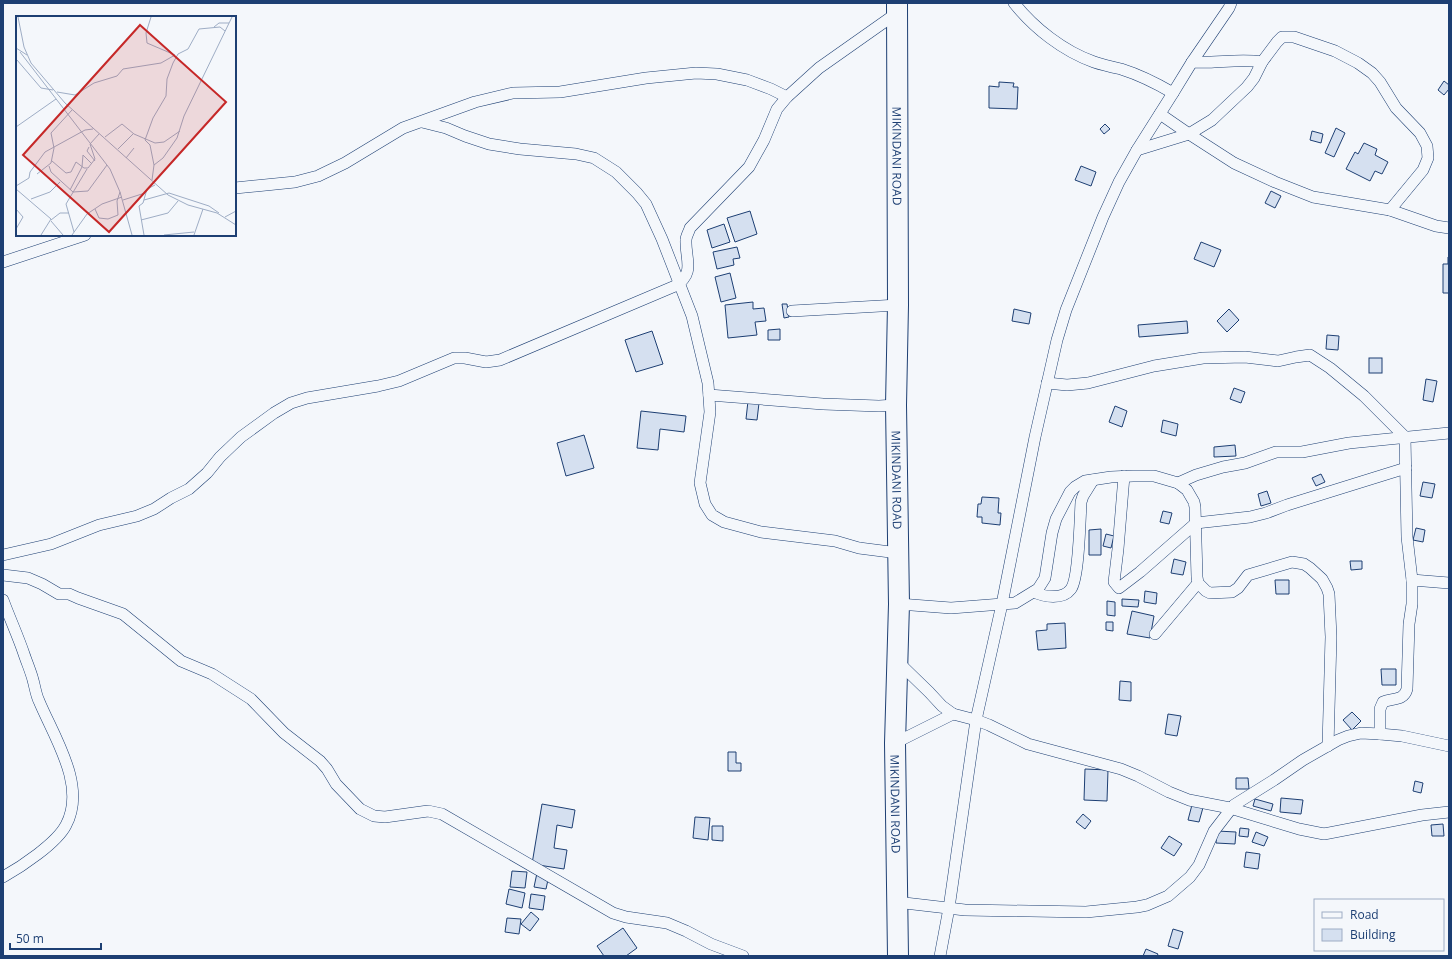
<svg xmlns="http://www.w3.org/2000/svg" width="1452" height="959" font-family="'Open Sans',sans-serif">
<style>
.building{fill:#d5e0f0;stroke:#1d3f73}
.lines{fill:none;stroke-linecap:round;stroke-linejoin:round}
.street-casing{stroke:#1d3f73;stroke-width:12}
.highway-casing{stroke:#1d3f73;stroke-width:22}
.street{stroke:#f4f7fb;stroke-width:11}
.highway{stroke:#f4f7fb;stroke-width:20}
.labels{text-anchor:middle;dominant-baseline:central;stroke-width:3;stroke-linejoin:round;paint-order:stroke}
.street-label{font-size:12px;fill:#1d3f73;stroke:#f4f7fb}
.inset-road{fill:none;stroke:#9eadc5;stroke-width:1}
.view{fill:#c62828;fill-opacity:0.15;stroke:#c62828;stroke-width:2}
.inset-edge{fill:none;stroke:#1d3f73;stroke-width:2}
</style>
<rect width="100%" height="100%" fill="#f4f7fb"/>
<g class="building">
<path d="M1444,81L1449,85V89L1444,95L1438,90Z"/>
<path d="M999,82L1014,83L1013,87H1018L1017,109L989,108V86L999,87Z"/>
<path d="M1105,124L1110,129L1104,134L1100,129Z"/>
<path d="M1336,128L1345,133L1334,157L1325,153Z"/>
<path d="M1312,131L1323,134L1321,143L1310,140Z"/>
<path d="M1364,143L1377,149L1375,155L1388,162L1382,174L1375,171L1370,181L1346,169L1355,152L1358,154Z"/>
<path d="M1081,166L1096,172L1091,186L1075,180Z"/>
<path d="M1271,191L1281,196L1275,208L1265,203Z"/>
<path d="M750,211L757,234L735,242L727,218Z"/>
<path d="M724,224L730,242L712,248L707,230Z"/>
<path d="M1201,242L1221,250L1214,267L1194,259Z"/>
<path d="M737,247L740,258L733,259L734,265L717,269L713,252Z"/>
<path d="M1448,257H1449V293H1443V264H1448Z"/>
<path d="M730,273L736,298L721,302L715,277Z"/>
<path d="M753,302V309L764,308L766,321L755,322L757,335L728,338L725,305Z"/>
<path d="M782,304H787L789,317L784,318Z"/>
<path d="M1014,309L1031,313L1029,324L1012,321Z"/>
<path d="M1229,309L1239,320L1227,332L1217,321Z"/>
<path d="M1187,321L1188,333L1139,337L1138,325Z"/>
<path d="M780,329V340H768V330Z"/>
<path d="M652,331L663,364L636,372L625,340Z"/>
<path d="M1327,335L1339,336L1338,350L1326,349Z"/>
<rect x="1369" y="358" width="13" height="15"/>
<path d="M1426,379L1437,381L1433,402L1423,400Z"/>
<path d="M1234,388L1245,392L1241,403L1230,399Z"/>
<path d="M748,401L759,403L757,420L746,419Z"/>
<path d="M1115,406L1127,411L1122,427L1109,422Z"/>
<path d="M641,411L686,416L684,432L660,429L658,450L637,448Z"/>
<path d="M1163,420L1178,424L1176,436L1161,432Z"/>
<path d="M584,435L594,468L566,476L557,443Z"/>
<path d="M1235,445L1236,456L1214,457V447Z"/>
<path d="M1321,474L1325,482L1316,486L1312,478Z"/>
<path d="M1423,482L1435,484L1432,498L1420,496Z"/>
<path d="M1267,491L1271,503L1261,506L1258,494Z"/>
<path d="M982,497L999,498L998,513H1001L1000,525L982,523V517H977L978,504H981Z"/>
<path d="M1163,511L1172,513L1169,524L1160,522Z"/>
<path d="M1416,528L1425,530L1423,542L1413,540Z"/>
<path d="M1101,529V555H1089V530Z"/>
<path d="M1106,534L1114,536L1111,548L1103,546Z"/>
<path d="M1174,559L1186,562L1183,575L1171,573Z"/>
<path d="M1350,561H1362V569L1351,570Z"/>
<path d="M1275,580H1289V594H1276Z"/>
<path d="M1145,591L1157,593L1156,604L1144,602Z"/>
<path d="M1122,599L1139,600L1138,607L1122,606Z"/>
<path d="M1107,601L1115,602V616L1107,615Z"/>
<path d="M1132,611L1154,616L1150,638L1127,634Z"/>
<path d="M1106,622H1113V631L1106,630Z"/>
<path d="M1065,623L1066,648L1038,650L1036,631L1047,630V624Z"/>
<path d="M1381,669H1396V685H1382Z"/>
<path d="M1120,681L1131,682V701L1119,700Z"/>
<path d="M1352,712L1361,721L1352,730L1343,720Z"/>
<path d="M1168,714L1181,716L1177,736L1165,734Z"/>
<path d="M728,752H736V763H741V771H728Z"/>
<path d="M1085,769L1108,770L1107,801L1084,800Z"/>
<path d="M1236,778H1248L1249,789H1236Z"/>
<path d="M1415,781L1423,783L1421,793L1413,791Z"/>
<path d="M1281,798L1303,800L1301,814L1280,812Z"/>
<path d="M1255,799L1273,804L1271,811L1253,806Z"/>
<path d="M1193,801L1204,804L1199,822L1188,820Z"/>
<path d="M542,804L575,810L572,828L557,825L554,848L567,850L564,869L532,864Z"/>
<path d="M1083,814L1091,821L1085,829L1076,822Z"/>
<path d="M695,817L710,818L708,840L693,838Z"/>
<path d="M1443,824L1444,836H1432L1431,825Z"/>
<path d="M712,826H723V841L712,840Z"/>
<path d="M1240,828L1249,829L1248,837L1239,836Z"/>
<path d="M1217,831L1236,832L1235,844L1216,843Z"/>
<path d="M1256,832L1268,837L1264,846L1252,842Z"/>
<path d="M1169,836L1182,844L1174,856L1161,848Z"/>
<path d="M1246,852L1260,854L1258,869L1244,867Z"/>
<path d="M512,871L527,872L525,888L510,887Z"/>
<path d="M537,873L549,875L546,889L534,887Z"/>
<path d="M509,889L525,893L522,908L506,904Z"/>
<path d="M531,894L545,896L543,910L529,908Z"/>
<path d="M531,912L539,919L530,931L521,924Z"/>
<path d="M507,918L521,919L519,934L505,932Z"/>
<path d="M623,928L637,948L626,956H604L597,946Z"/>
<path d="M1173,929L1183,932L1178,949L1168,946Z"/>
<path d="M1146,949L1158,954L1157,956H1143Z"/>
</g>
<g class="lines">
<g class="street-casing">
<g id="street">
<path d="M1014,3C1034,28 1063,51 1094,62C1103,65 1112,67 1121,69C1140,75 1156,83 1173,93"/>
<path d="M1192,62C1215,64 1239,58 1262,62"/>
<path d="M1160,114L1189,134L1234,163L1275,182L1313,197L1390,210L1436,226L1449,228"/>
<path d="M422,122L446,128L465,136L489,144L520,149L576,154L594,158L616,172L637,193L646,204L662,239L692,316L708,383L710,412L700,483L705,504L712,515L724,522L761,532L835,541L859,548L898,553"/>
<path d="M1137,150L1189,134L1212,120L1247,87L1254,78L1262,62L1277,42L1282,37H1294L1335,51L1358,63L1372,73L1380,82L1396,108L1420,133L1427,146L1428,158L1423,170L1390,210"/>
<path d="M235,188L295,182L318,176L345,163L403,128L475,102L513,93L560,92L646,78L696,73L717,74L747,80L771,89L787,97"/>
<path d="M3,262L85,235"/>
<path d="M792,311L898,305"/>
<path d="M1047,383L1067,385L1088,383L1154,366L1203,358L1245,357L1278,361L1296,357L1310,355L1330,368L1364,396L1405,437L1407,537L1412,580V604L1409,624L1407,689C1404,701 1392,698 1383,702L1380,709V734"/>
<path d="M709,395L823,404L879,406L896,405"/>
<path d="M1124,476L1118,549L1114,582L1119,588L1140,572L1196,523L1250,517L1266,513L1287,505L1406,468"/>
<path d="M1178,483L1196,475L1223,467L1245,463L1276,452H1302L1349,443L1449,433"/>
<path d="M3,555L51,544L99,525L137,516L154,509L171,498L189,489L207,473L220,457L241,437L274,413L291,403L307,398L378,386L399,381L454,358H465L486,362L500,360L675,286C696,273 685,259 686,240C686,236 689,232 690,228L749,167L764,140L777,109L787,97L819,68L897,13"/>
<path d="M3,575L28,578L42,584L59,594H69L78,598L123,614L181,661L212,674L251,699L284,733L320,761L327,769L336,784L360,809L374,816L385,817L428,811L442,814L613,913L626,917L667,923L686,931L711,944L743,956"/>
<path d="M1412,580L1449,583"/>
<path d="M1034,592C1044,597 1063,600 1071,589C1079,578 1080,519 1081,502L1083,496L1093,480"/>
<path d="M3,600C10,619 18,636 24,654C27,663 31,672 33,680C35,687 36,695 39,701C54,737 87,786 66,825C57,843 21,867 3,877"/>
<path d="M899,604L951,608L1015,603L1038,589L1045,578L1052,533L1056,519L1070,492L1075,487L1085,481L1111,477L1133,476H1154L1178,483L1187,490L1194,502L1195,507L1197,577L1198,583L1206,591L1210,593L1232,592L1238,588L1248,575L1292,562L1304,564L1310,568L1322,579L1327,588L1329,594L1331,637L1328,746"/>
<path d="M1155,634L1198,583"/>
<path d="M897,661L929,692L942,706L953,714L976,720L989,725L1028,744L1121,769L1138,776L1169,792L1189,800L1230,808L1299,829L1324,834L1422,815L1449,812"/>
<path d="M895,743L953,714"/>
<path d="M896,902L965,910L1086,912L1137,907L1147,905L1168,896L1190,877L1199,865L1214,831L1234,805L1274,780L1303,760L1338,740L1348,736L1361,733L1380,734L1402,736L1449,746"/>
<path d="M940,956L949,908L976,720L1002,604L1035,437L1057,340L1066,310L1103,217L1119,182L1137,150L1173,93L1192,62L1229,8L1231,3"/>
</g>
</g>
<g class="highway-casing">
<g id="highway">
<path id="s1" d="M897,3L898,305L896,405L899,604L895,743L898,956"/>
</g>
</g>
<use href="#street" class="street"/>
<use href="#highway" class="highway"/>
</g>
<g class="labels">
<g class="street-label">
<text stroke="none"><textPath href="#s1" startOffset="153">MIKINDANI ROAD</textPath></text>
<text stroke="none"><textPath href="#s1" startOffset="477">MIKINDANI ROAD</textPath></text>
<text stroke="none"><textPath href="#s1" startOffset="801">MIKINDANI ROAD</textPath></text>
</g>
</g>
<g transform="translate(16 16)">
<rect width="220" height="220" fill="#f4f7fb"/>
<path class="inset-road" d="M2,1L8,31L15,47L49,87L152,179L172,189L201,197L220,209M135,1L130,17L131,27L159,39M198,11L203,7H213M0,32L11,39M4,36L94,153L104,176L116,219M1,44L25,72L37,74M41,76L59,79L78,67L101,60L107,53L145,47L159,39M0,111L40,83M89,121L106,108L118,118L139,127L148,126L164,115M73,131L71,135L79,145M102,133L117,118M110,142L118,132M36,145L50,157L55,156L60,146L68,152H72L79,143L74,128L83,118M138,149L147,142L161,122L168,100L216,1M33,150L35,156L57,176L72,175L91,149M21,158L35,147L38,132L35,117L56,94M136,164L138,149L134,129L129,124L137,102L150,80L151,63L157,47L162,38L172,33L183,13L204,11L209,15M0,170L13,162L14,156L29,136L69,114L77,113M0,173L35,203L25,219M54,174L66,151L67,139L76,148M15,183L34,176L44,166M107,184L129,177M128,184L153,177L193,190L203,197M0,193L7,201L0,213M79,193L83,202L92,203L102,199L101,185L104,176M209,201L220,195M35,204L44,197H53M125,204L152,197L162,185M35,205L47,219M58,216L50,188L71,153M56,219L71,198L86,188L106,181M128,219L123,190L127,187L131,173L139,169M148,219L178,216M178,219L187,193"/>
<path class="view" d="M124,9L210,86L93,216L7,139Z"/>
<rect width="220" height="220" class="inset-edge"/>
</g>
<rect width="1452" height="959" fill="none" stroke="#1d3f73" stroke-width="8"/>
<rect x="1314" y="899" width="130" height="52" fill="#f4f7fb" stroke="#9eadc5"/>
<rect x="1322" y="912" width="20" height="6" fill="#f4f7fb" stroke="#9eadc5"/>
<text x="1350" y="919" font-size="12" fill="#1d3f73">Road</text>
<rect x="1322" y="929" width="20" height="12" fill="#d5e0f0" stroke="#9eadc5"/>
<text x="1350" y="939" font-size="12" fill="#1d3f73">Building</text>
<path d="M10 943v6h91v-6" fill="none" stroke="#1d3f73" stroke-width="2"/>
<text x="16" y="943" font-size="12" fill="#1d3f73" stroke="#f4f7fb" stroke-width="3" paint-order="stroke">50 m</text>
</svg>
